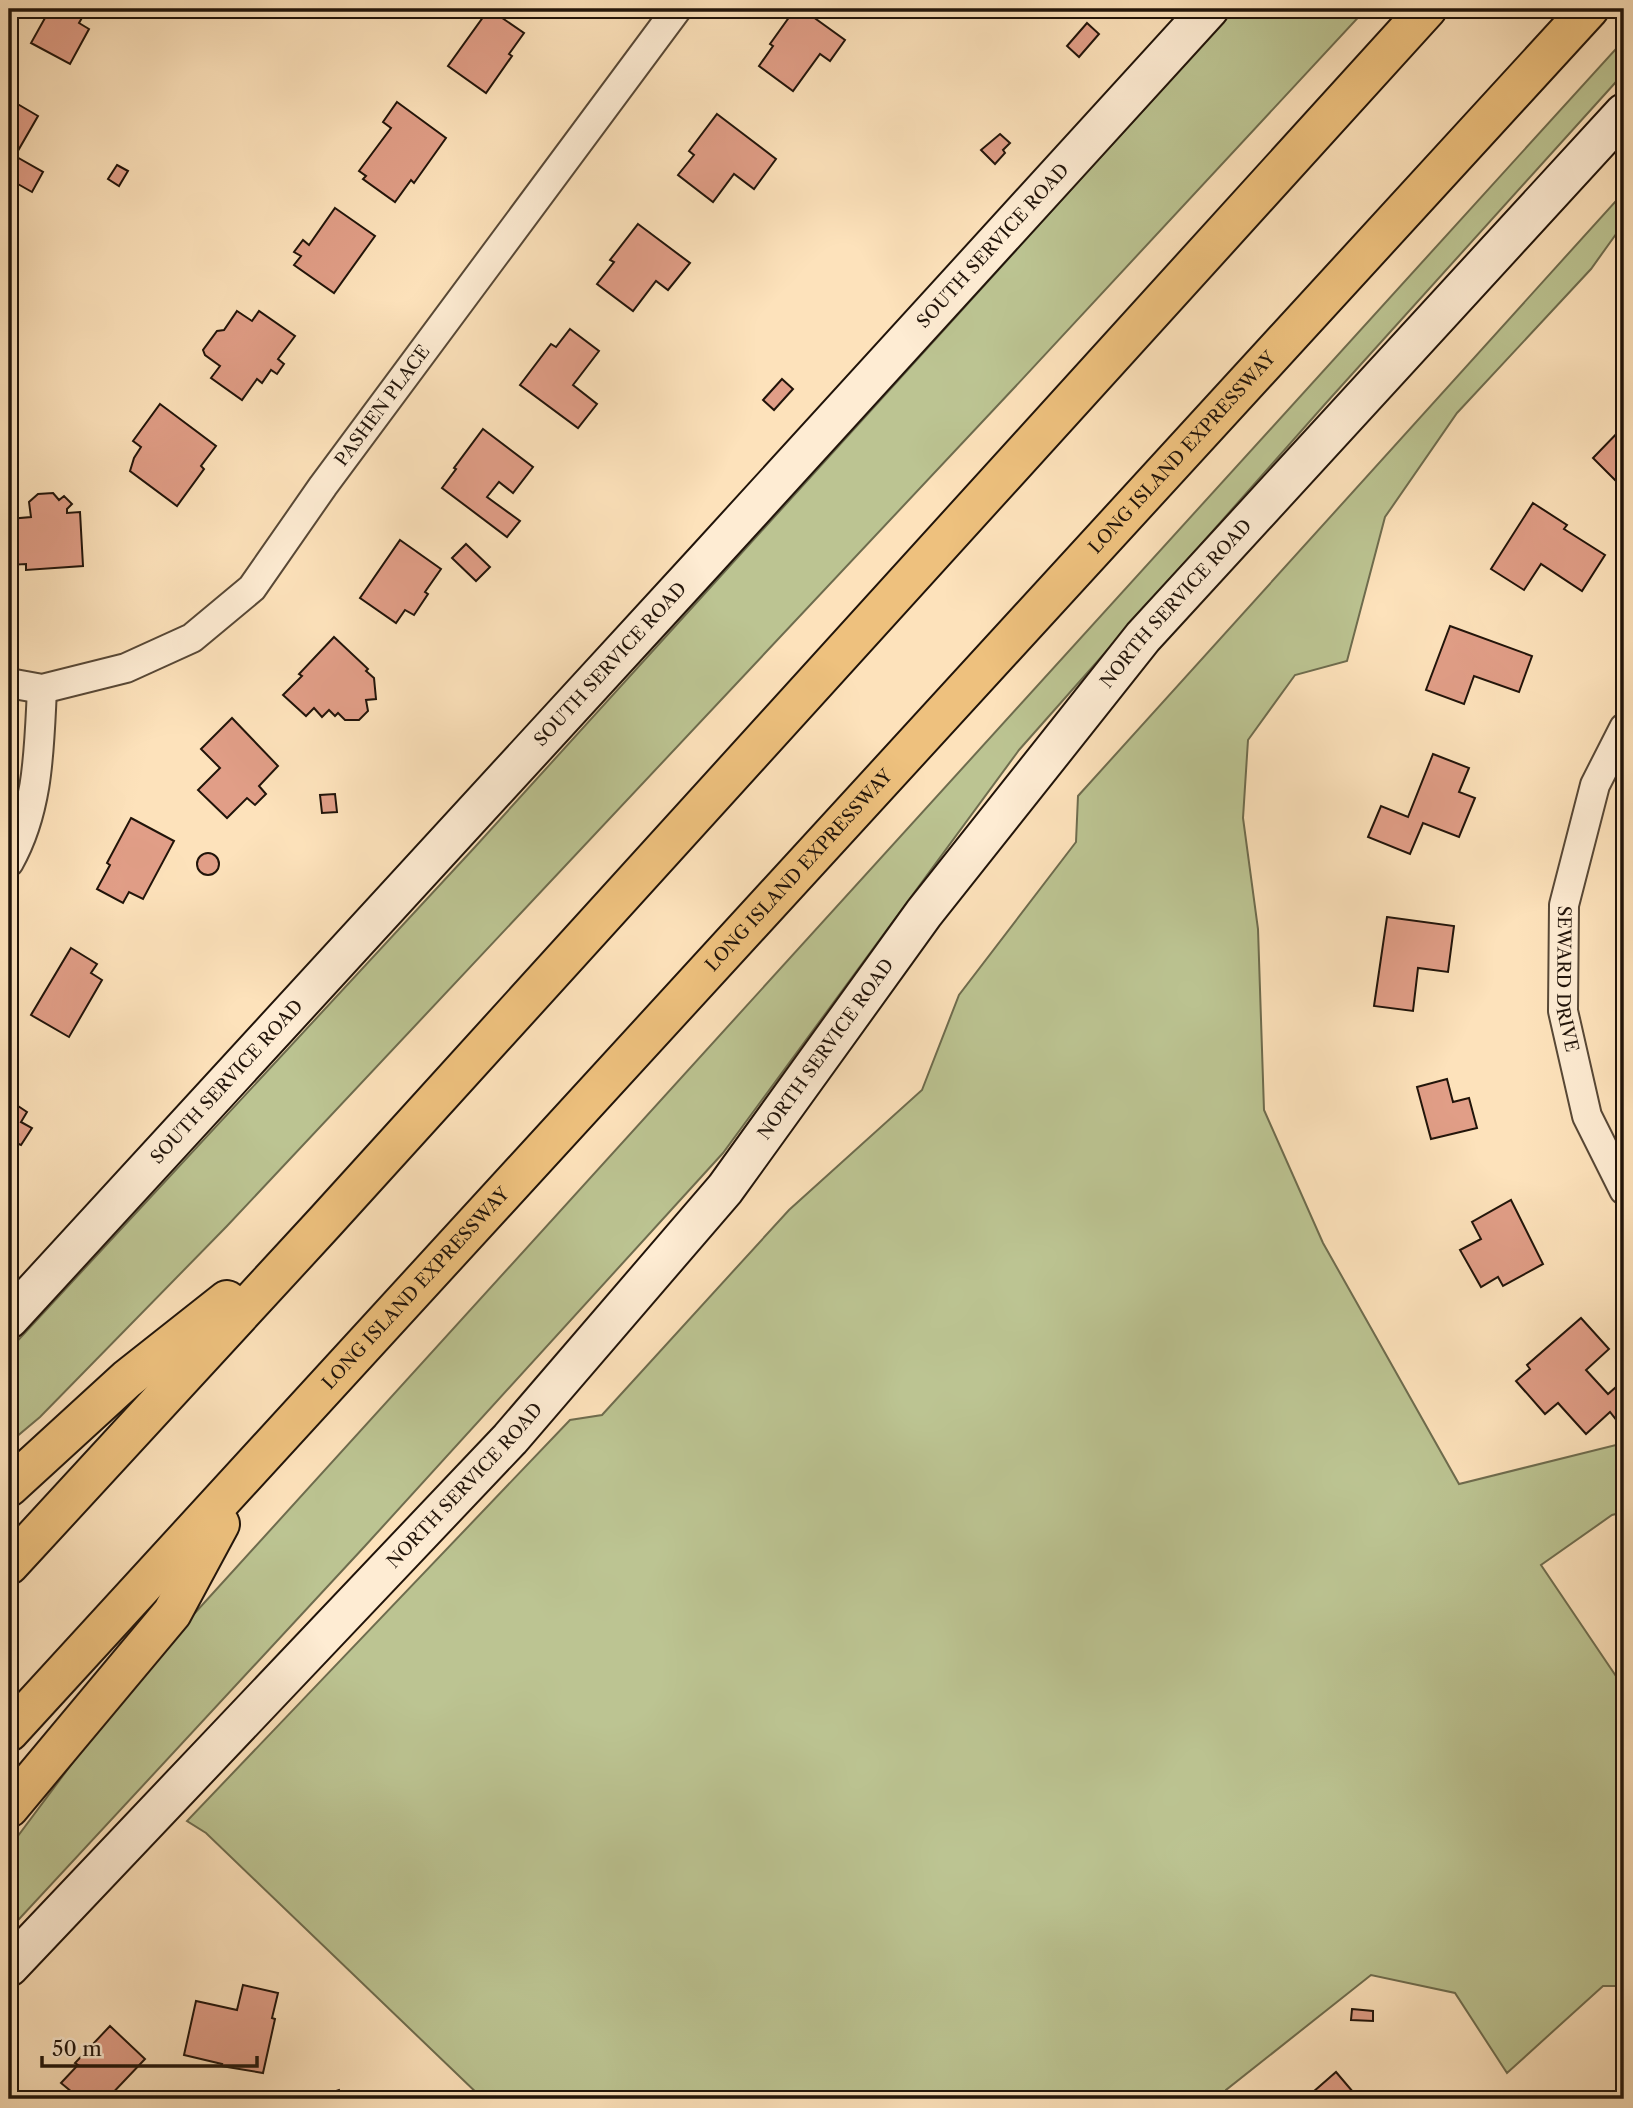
<svg xmlns="http://www.w3.org/2000/svg" width="1633" height="2108" font-family="'Libre Caslon Text',serif">
<style>
.green{fill:#bcc492;stroke:#6e6c4e;stroke-width:2}
.building{fill:#e19e87;stroke:#21140a;stroke-width:2}
.lines{fill:none;stroke-linecap:round;stroke-linejoin:round}
.street-casing{stroke:#584836;stroke-width:32}
.secondary-casing{stroke:#21140a;stroke-width:42}
.highway-casing{stroke:#21140a;stroke-width:42}
.street{stroke:#feecd3;stroke-width:28}
.secondary{stroke:#feecd3;stroke-width:38}
.highway{stroke:#eec17e;stroke-width:38}
.labels{text-anchor:middle;dominant-baseline:central;stroke-width:7;stroke-linejoin:round;paint-order:stroke}
.street-label{font-size:18px;fill:#21140a;stroke:#feecd3}
</style>
<rect width="100%" height="100%" fill="#fde2bb"/>
<filter id="stains"><feTurbulence type="fractalNoise" baseFrequency=".00286" numOctaves="4"/><feColorMatrix values="0 0 0 0 .2 0 0 0 0 .09 0 0 0 0 .02 0 0 0 .5 -.17"/></filter>
<radialGradient id="worn" r=".72"><stop offset=".6" stop-color="#630" stop-opacity="0"/><stop offset="1" stop-color="#630" stop-opacity=".3"/></radialGradient>
<g class="green">
<path d="M1235,9H1366L1014,388L227,1226L40,1417L9,1443V1350L475,847Z"/>
<path d="M1624,40V73L1326,403L1019,750L723,1153L365,1546L9,1930V1848L135,1679Z"/>
<path d="M1624,192V223L1591,269L1457,413L1385,517L1347,661L1295,675L1248,740L1243,818L1258,929L1264,1110L1323,1243L1459,1484L1624,1443V1512L1612,1515L1541,1565L1624,1688V1986H1603L1507,2073L1455,1993L1371,1975L1226,2090L1228,2099H483L206,1833L187,1821L570,1420L602,1415L789,1210L922,1090L959,995L1076,842L1078,796Z"/>
</g>
<g class="building">
<path d="M50,9H87L79,23L89,29L70,64L31,43Z"/>
<path d="M489,9L524,33L509,54L512,56L486,93L448,66Z"/>
<path d="M795,9H802L845,40L830,61L820,54L793,91L759,66L773,46L770,44Z"/>
<path d="M1087,23L1099,34L1079,57L1067,46Z"/>
<path d="M9,99L38,116L15,156L43,172L32,192L9,179Z"/>
<path d="M397,102L446,138L414,183L411,180L395,202L363,179L366,176L359,171L391,128L383,122Z"/>
<path d="M717,114L776,159L754,189L734,174L713,202L678,175L694,155L689,151Z"/>
<path d="M1000,134L1010,143L1003,150L1005,153L995,164L981,150Z"/>
<path d="M117,165L128,171L119,186L108,179Z"/>
<path d="M335,208L375,236L334,293L294,265L301,256L294,252L303,240L309,245Z"/>
<path d="M638,224L690,263L668,290L656,281L633,311L597,284L614,262L610,260Z"/>
<path d="M237,311L252,321L259,311L295,336L278,359L284,364L277,374L271,370L262,383L257,379L242,400L211,378L220,366L205,355L203,350L217,331L224,330Z"/>
<path d="M570,329L599,351L573,385L597,404L578,428L520,385L551,344L556,347Z"/>
<path d="M782,379L793,389L774,410L763,400Z"/>
<path d="M160,404L216,446L201,466L204,469L177,506L130,471L134,458L141,447L133,441Z"/>
<path d="M1624,426V489L1593,458Z"/>
<path d="M483,429L533,467L513,493L499,482L487,497L520,521L507,537L442,488L456,469L454,468Z"/>
<path d="M53,493L59,500L64,496L72,504L67,509V513L80,512L83,566L26,570V564L9,565V519L31,517L29,502L38,494Z"/>
<path d="M1533,503L1567,525L1564,529L1605,555L1582,591L1541,564L1524,590L1491,569Z"/>
<path d="M400,540L441,569L425,592L428,594L414,615L405,610L396,623L360,598Z"/>
<path d="M466,544L490,567L476,581L452,558Z"/>
<path d="M1450,626L1532,656L1519,692L1474,676L1464,704L1426,690Z"/>
<path d="M334,637L368,669L366,671L374,678L376,699L366,700L368,711L359,720H345L338,713L335,716L329,710L322,717L314,708L306,716L283,695L302,676L299,674Z"/>
<path d="M232,718L278,766L259,786L266,794L255,805L247,798L227,818L198,790L220,768L201,749Z"/>
<path d="M1433,754L1469,768L1459,792L1475,798L1459,837L1423,823L1410,854L1368,837L1381,806L1408,817Z"/>
<path d="M335,794L337,812L322,813L320,795Z"/>
<path d="M131,818L174,841L143,899L129,892L123,903L97,889L110,865L107,863Z"/>
<circle cx="208" cy="864" r="11"/>
<path d="M1387,917L1454,926L1448,972L1418,968L1413,1011L1374,1006Z"/>
<path d="M71,948L97,964L91,973L102,980L69,1037L31,1015Z"/>
<path d="M1447,1079L1453,1102L1469,1098L1477,1128L1431,1139L1417,1087Z"/>
<path d="M12,1102L27,1112L21,1122L32,1128L21,1145L9,1140V1104Z"/>
<path d="M1511,1200L1543,1264L1503,1286L1498,1277L1481,1287L1460,1250L1481,1239L1472,1222Z"/>
<path d="M1581,1318L1609,1349L1586,1370L1608,1394L1624,1380V1423L1621,1426L1610,1412L1586,1434L1558,1403L1545,1414L1516,1381L1530,1369L1527,1365Z"/>
<path d="M243,1985L278,1993L272,2018L275,2019L263,2073L221,2066L222,2064L184,2055L196,2001L237,2010Z"/>
<path d="M1352,2009L1373,2011V2021L1351,2020Z"/>
<path d="M110,2026L145,2059L107,2099H69L73,2093L61,2083L78,2065L75,2063Z"/>
<path d="M1336,2072L1359,2099H1305Z"/>
<path d="M339,2090L342,2099H313Z"/>
</g>
<g class="lines">
<g class="street-casing">
<g id="street">
<path id="s1" d="M9,683L42,689L126,668L192,638L252,588L323,486L677,9"/>
<path id="s2" d="M1624,728L1595,785L1564,905L1563,1011L1587,1116L1624,1190"/>
<path d="M9,862C39,809 39,748 42,689"/>
</g>
</g>
<g class="secondary-casing">
<g id="secondary">
<path id="s3" d="M9,1319L707,559L1209,9"/>
<path id="s4" d="M9,1967L510,1439L725,1189L924,913L1143,637L1624,113"/>
</g>
</g>
<g class="highway-casing">
<g id="highway">
<path d="M9,1487L127,1379L227,1300"/>
<path d="M9,1565L325,1222L1427,9"/>
<path id="s5" d="M9,1732L1589,9"/>
<path d="M9,1808L172,1613L220,1524"/>
</g>
</g>
<use href="#street" class="street"/>
<use href="#secondary" class="secondary"/>
<use href="#highway" class="highway"/>
</g>
<g class="labels">
<g class="street-label">
<text stroke="none"><textPath href="#s3" startOffset="1456">SOUTH SERVICE ROAD</textPath></text>
<text stroke="none"><textPath href="#s1" startOffset="495">PASHEN PLACE</textPath></text>
<text stroke="none"><textPath href="#s5" startOffset="1736">LONG ISLAND EXPRESSWAY</textPath></text>
<text stroke="none"><textPath href="#s4" startOffset="1797">NORTH SERVICE ROAD</textPath></text>
<text stroke="none"><textPath href="#s3" startOffset="889">SOUTH SERVICE ROAD</textPath></text>
<text stroke="none"><textPath href="#s5" startOffset="1169">LONG ISLAND EXPRESSWAY</textPath></text>
<text stroke="none"><textPath href="#s2" startOffset="262">SEWARD DRIVE</textPath></text>
<text stroke="none"><textPath href="#s4" startOffset="1230">NORTH SERVICE ROAD</textPath></text>
<text stroke="none"><textPath href="#s3" startOffset="322">SOUTH SERVICE ROAD</textPath></text>
<text stroke="none"><textPath href="#s5" startOffset="602">LONG ISLAND EXPRESSWAY</textPath></text>
<text stroke="none"><textPath href="#s4" startOffset="663">NORTH SERVICE ROAD</textPath></text>
</g>
</g>
<rect width="1633" height="2108" fill="none" stroke="#fde2bb" stroke-width="35"/>
<rect x="10" y="10" width="1612" height="2087" fill="none" stroke="#21140a" stroke-width="3.5"/>
<rect x="18" y="18" width="1598" height="2073" fill="none" stroke="#21140a" stroke-width="2"/>
<path d="M42 2056v10h215v-10" fill="none" stroke="#21140a" stroke-width="3.5"/>
<text x="52" y="2056" font-size="21" fill="#21140a" stroke="#feecd3" stroke-width="5" paint-order="stroke">50 m</text>
<rect width="100%" height="100%" filter="url(#stains)"/>
<rect width="100%" height="100%" fill="url(#worn)"/>
</svg>
